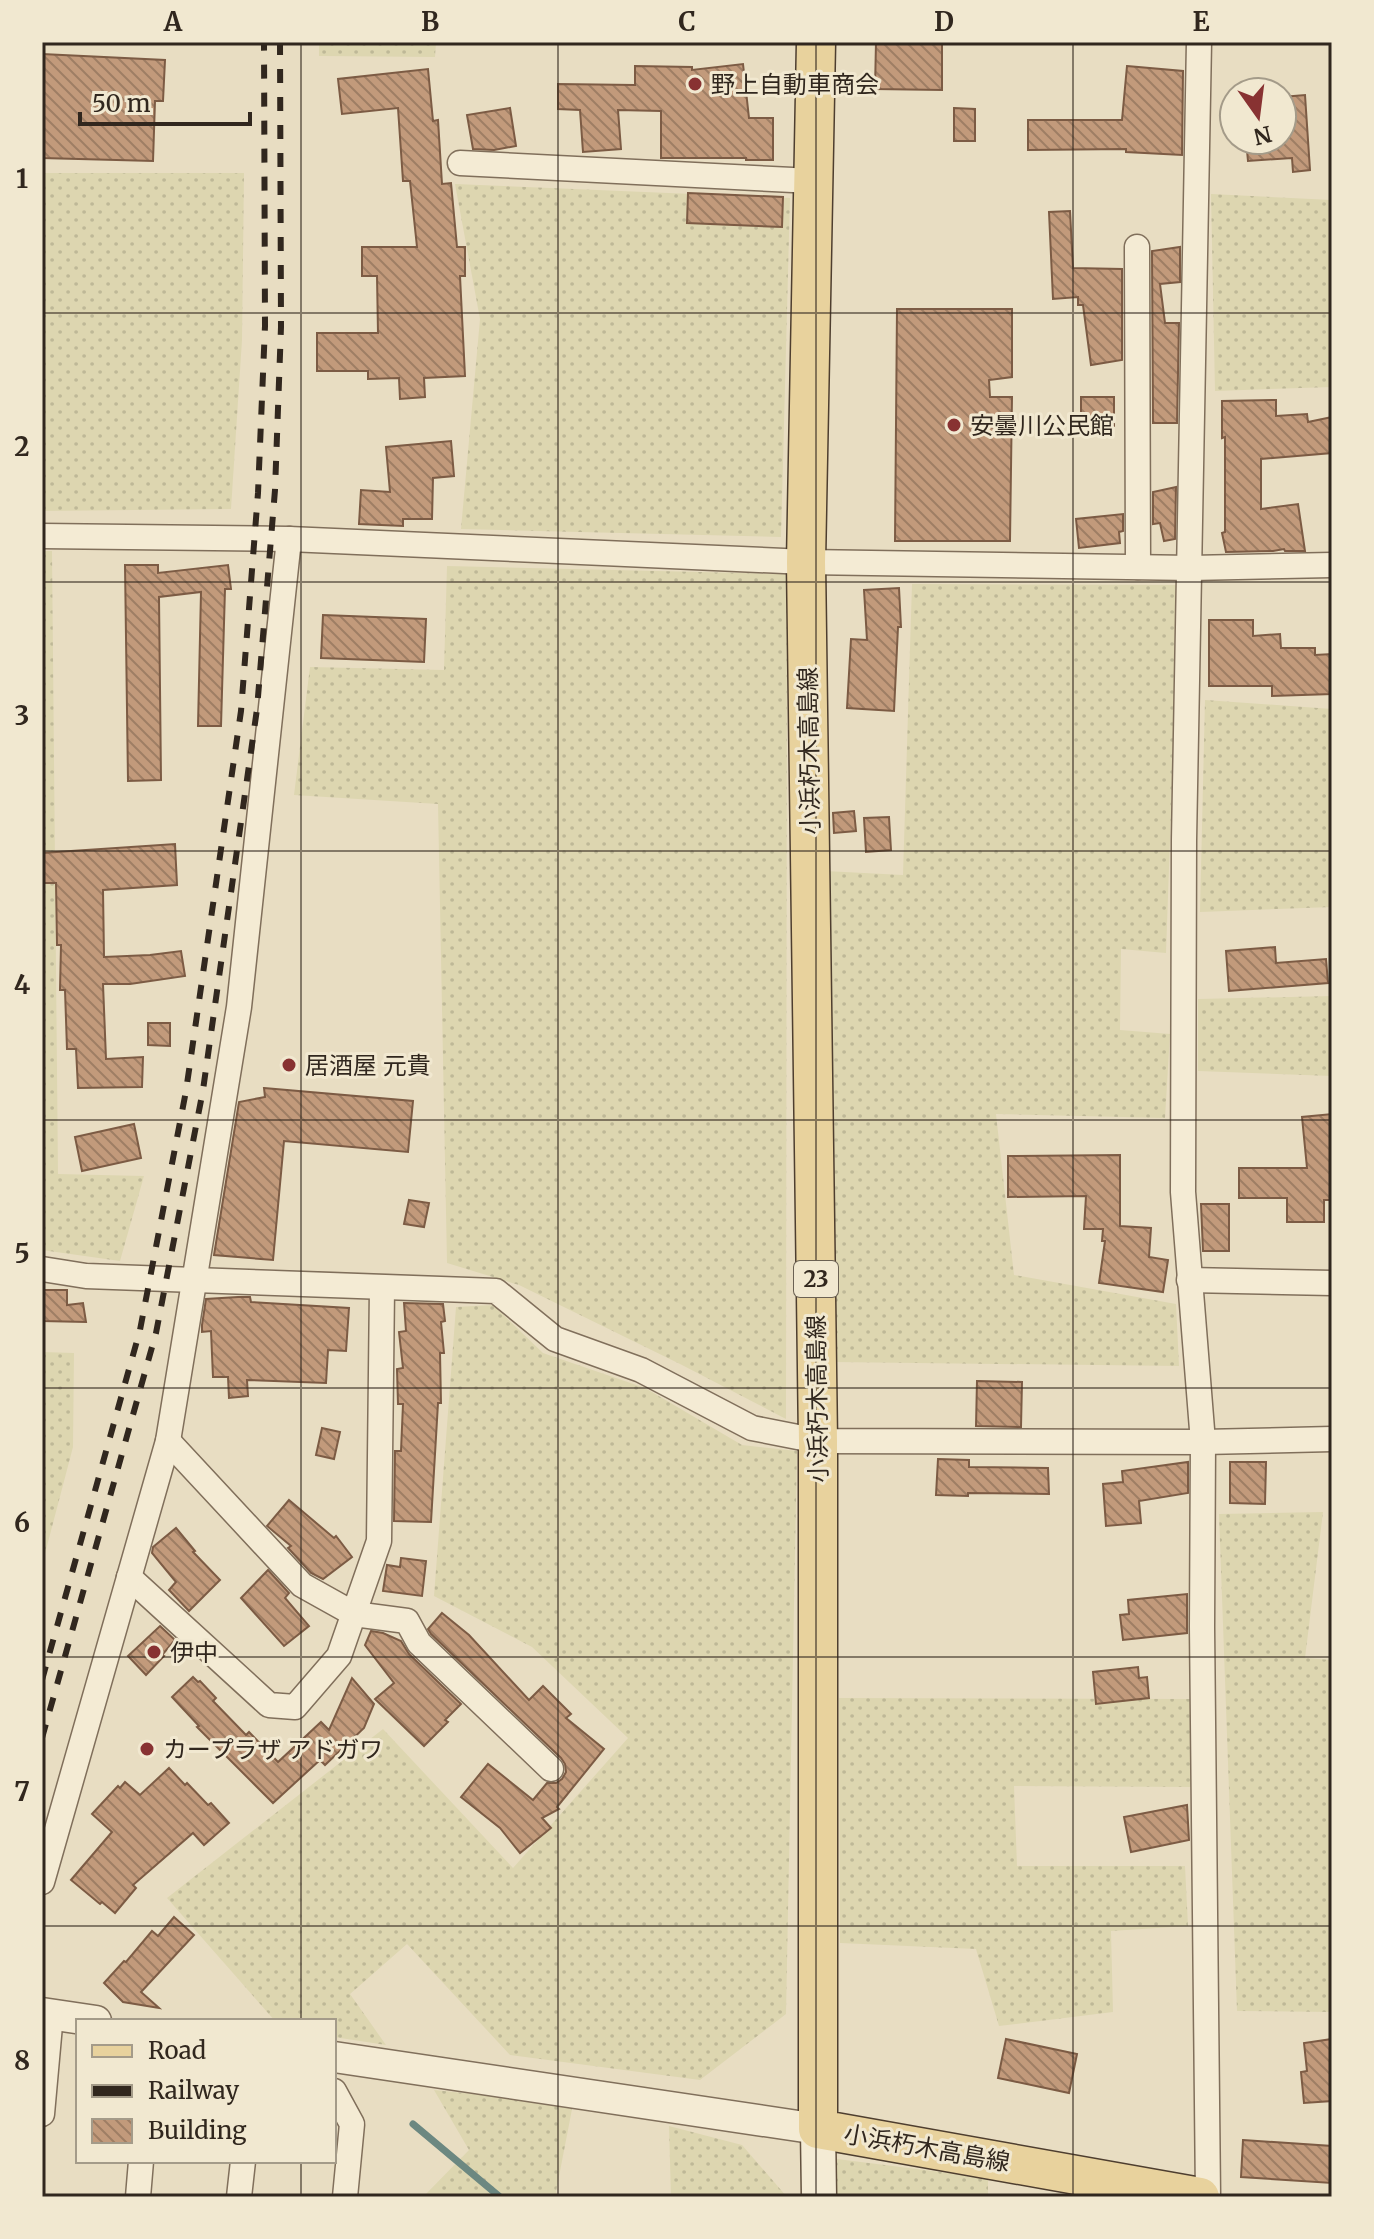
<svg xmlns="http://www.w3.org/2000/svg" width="1374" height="2239" font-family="Merriweather,'Noto Sans JP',serif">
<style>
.farmland{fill:url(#farmland-dots)}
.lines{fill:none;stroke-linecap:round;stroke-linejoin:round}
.stream{stroke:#6c8881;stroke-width:7}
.building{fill:url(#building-back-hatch);stroke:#7c5b44;stroke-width:2}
.minor-casing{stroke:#806f5b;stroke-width:27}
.tertiary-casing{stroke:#806f5b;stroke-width:33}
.secondary-casing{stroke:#62503e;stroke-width:37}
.primary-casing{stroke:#4e3e2f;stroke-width:41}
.minor{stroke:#f4ebd4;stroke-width:24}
.tertiary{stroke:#f4ebd4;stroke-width:30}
.secondary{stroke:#f4ebd4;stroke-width:34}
.primary{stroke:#e8d29d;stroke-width:38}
.rail{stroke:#31271e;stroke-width:6;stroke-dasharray:14 14;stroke-linecap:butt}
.grid{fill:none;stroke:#31271e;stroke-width:2;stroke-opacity:0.55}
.poi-dot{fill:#883232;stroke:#f1e8d0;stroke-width:3}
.labels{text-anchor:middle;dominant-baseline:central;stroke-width:6;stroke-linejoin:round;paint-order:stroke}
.shield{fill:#f1e8d0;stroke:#6b6153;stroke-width:2}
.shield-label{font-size:22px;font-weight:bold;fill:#31271e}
.poi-label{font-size:24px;fill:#31271e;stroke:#f1e8d0;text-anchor:start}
.street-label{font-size:24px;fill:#31271e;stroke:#f1e8d0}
.neatline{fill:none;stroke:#31271e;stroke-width:3}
.grid-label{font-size:26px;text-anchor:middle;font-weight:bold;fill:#31271e}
</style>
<defs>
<pattern id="farmland-dots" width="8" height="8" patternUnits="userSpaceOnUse" patternTransform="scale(2)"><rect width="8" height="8" fill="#ddd6b0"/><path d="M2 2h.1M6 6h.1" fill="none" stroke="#beb897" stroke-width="1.8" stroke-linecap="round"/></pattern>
<pattern id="building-back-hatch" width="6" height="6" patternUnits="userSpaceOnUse" patternTransform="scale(2)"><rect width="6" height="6" fill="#c29a7b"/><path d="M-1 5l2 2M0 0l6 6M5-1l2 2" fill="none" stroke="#9e7e64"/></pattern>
</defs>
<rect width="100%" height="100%" fill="#e8ddc2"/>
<g class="farmland">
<path d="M319,42H436L435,57L319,56Z"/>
<path d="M42,173H244L242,340L231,509L42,511Z"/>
<path d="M455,184L790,198L781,537L461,529L480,319Z"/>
<path d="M1211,194L1332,200V387L1215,391Z"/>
<path d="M42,551H52L58,1174L144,1176L120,1261L42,1250Z"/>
<path d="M447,566L787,574L786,1419L682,1365L519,1285L447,1263L438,804L294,795L310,667L444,670Z"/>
<path d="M912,584L1179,585L1166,953L1121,949L1120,1030L1170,1034L1165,1118L996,1114L1014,1275L1176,1304L1179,1366L833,1362L825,871L903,875Z"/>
<path d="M1205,700L1332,709V907L1200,912Z"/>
<path d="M1332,996V1076L1198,1071V999Z"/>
<path d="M493,1305L543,1353L645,1388L742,1445L797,1451L786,2014L700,2080L510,2055L407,1944L350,1994L386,2045L334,2037V2021H275L167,1898L383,1729L513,1868L628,1738L532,1647L434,1596L456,1307Z"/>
<path d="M42,1352L74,1353L73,1447L42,1565Z"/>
<path d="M1323,1512L1305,1658L1332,1660V2012L1237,2011L1219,1514Z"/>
<path d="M839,1698L1192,1699L1194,1787L1014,1786L1017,1866H1185L1188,1926L1111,1931L1113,2012L999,2026L976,1949L840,1943Z"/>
<path d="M434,2090L573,2104L556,2192L561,2197H423L469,2150Z"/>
<path d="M669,2126L742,2145L787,2197H671Z"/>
<path d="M837,2159L988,2178V2197H837Z"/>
</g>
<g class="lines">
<path class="stream" d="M413,2124L500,2197"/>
</g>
<g class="building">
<path d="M876,42H942V90L875,89Z"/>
<path d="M42,54L165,60L163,101H155L153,161L42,158Z"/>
<path d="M743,64L749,118H773V160H746V158H661V111L618,110L621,149L583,152L580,110L558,109V84L635,85V66L692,67V70Z"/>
<path d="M1127,66L1183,71L1182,155L1126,152V149L1028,150V120H1122Z"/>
<path d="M428,69L433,121L438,120L442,184L451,183L457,247H465V276H460L465,376L424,378L425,397L400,399L399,378L368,379V371H317V333H378L377,276H362V247H417L410,181H403L398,108L342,114L338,79Z"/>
<path d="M1305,95L1310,170L1293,172L1292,158L1248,161L1246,140H1282V97Z"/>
<path d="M510,108L516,146L494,150L473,149L467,115Z"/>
<path d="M954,108L975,109V141H954Z"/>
<path d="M688,193L783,197L782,227L687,223Z"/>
<path d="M1070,211L1073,268L1122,269V360L1091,365L1083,305H1078V297L1053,299L1049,212Z"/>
<path d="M1180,247V282L1160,284L1165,323H1179L1177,423H1153L1152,251Z"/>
<path d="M897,309H1012V377L989,380L990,397H1012L1010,541H895Z"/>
<rect x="1081" y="397" width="33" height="29"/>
<path d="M1276,400V416L1307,414L1308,422L1332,417V453L1261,459V509L1298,504L1305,551H1285L1284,549L1273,551L1226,552L1222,533L1225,532V437L1222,438V401Z"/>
<path d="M451,441L454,476L433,478L432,519H403V526L359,524L361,490L390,492L386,447Z"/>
<path d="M1176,487L1175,539L1164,541L1160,523L1153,524V492Z"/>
<path d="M1123,514V531L1119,532L1120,543L1079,548L1076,519Z"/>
<path d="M125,565H158V573L228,565L231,589H225L221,726H198L201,592L159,597L161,780L128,781Z"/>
<path d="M899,588L901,627H898L894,711L847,708L851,639L867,640L864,590Z"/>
<path d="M323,615L426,619L424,662L321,658Z"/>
<path d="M1209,620H1253V636L1280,634L1281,648H1315V655L1332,654V694L1272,696V686H1209Z"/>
<path d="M854,811L856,831L834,833L833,813Z"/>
<path d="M889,817L891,850L866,852L864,818Z"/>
<path d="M175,844L177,885L103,890L104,957L150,955L181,951L185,976L130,984H103L106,1059L143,1057L142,1087L78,1088L76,1049H67L65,990H60L61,945H57L56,883H42V853Z"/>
<path d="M1275,947L1276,963L1326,959L1328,983L1229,991L1226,951Z"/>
<path d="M148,1023H170V1046L148,1045Z"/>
<path d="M264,1088L413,1101L408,1152L284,1141L273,1260L214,1255L239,1102L265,1097Z"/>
<path d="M1332,1114V1200H1324V1222H1287V1198H1239V1168H1307L1302,1117Z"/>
<path d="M134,1124L141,1158L82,1171L75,1137Z"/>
<path d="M1120,1155V1226L1151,1228L1149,1257L1168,1260L1163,1292L1099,1283L1105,1241H1102L1103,1229H1084L1086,1196L1008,1197V1156Z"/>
<path d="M409,1200L429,1203L424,1227L404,1224Z"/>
<path d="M1201,1204H1229V1251H1203Z"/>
<path d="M42,1290H67V1305L83,1303L86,1322L42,1321Z"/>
<path d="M238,1297H250L251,1302L349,1308L346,1351L328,1350L326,1383L247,1380L248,1396L229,1398L228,1377H213L211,1331L202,1332V1325L206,1299Z"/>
<path d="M404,1303L443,1304L445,1321L441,1322L444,1353H440L441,1403H438L431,1522L394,1521L395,1451H401L403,1404H398L397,1369L403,1368L399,1332L406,1331Z"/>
<path d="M977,1381L1022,1382L1021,1427L976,1426Z"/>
<path d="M322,1428L340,1432L334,1459L316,1455Z"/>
<path d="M938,1459L969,1460V1467L1048,1468L1049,1494L968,1493V1496L936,1495Z"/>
<path d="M1188,1462V1493L1139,1501L1141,1523L1106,1526L1103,1484L1123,1482L1122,1471Z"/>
<path d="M1230,1462H1266L1265,1504L1230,1503Z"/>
<path d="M289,1500L334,1538L336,1536L352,1557L323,1579L311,1573L288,1548L291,1546L267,1526Z"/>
<path d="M176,1528L195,1551L193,1552L220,1580L189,1611L169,1590L176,1582L152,1553L153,1547Z"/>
<path d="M401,1558L426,1561L422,1596L383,1591L387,1565L400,1567Z"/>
<path d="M268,1570L289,1593L285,1598L309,1626L284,1646L241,1598Z"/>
<path d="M1187,1594V1633L1123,1640L1120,1615L1129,1614L1128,1600Z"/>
<path d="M442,1613L469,1635L529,1700L543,1686L571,1714L566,1718L604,1749L557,1807L559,1809L542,1818L551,1828L520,1853L500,1828L461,1797L488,1764L533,1800L547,1783H556L562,1779L566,1772L565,1764L561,1758L431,1634L428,1629Z"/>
<path d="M160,1626L175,1640L162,1655L164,1656L146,1675L128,1656Z"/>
<path d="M371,1631L383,1633L401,1641L409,1654L461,1704L445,1720L448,1722L424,1746L375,1699L394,1683L365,1645Z"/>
<path d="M1138,1667L1139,1678L1147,1677L1149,1698L1096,1704L1093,1672Z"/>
<path d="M193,1677L198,1682L200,1681L216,1698L213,1701L246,1735L249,1732L278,1762L321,1722L329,1730L352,1678L374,1704L364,1728L325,1765L320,1760L273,1803L197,1727L199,1726L172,1697Z"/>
<path d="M169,1768L185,1785L187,1783L208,1805L211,1803L229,1823L204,1845L193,1833L133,1885L136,1888L115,1913L102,1902L100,1904L71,1880L112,1832L92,1814L118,1786L120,1788L125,1782L140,1795Z"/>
<path d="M1187,1805L1189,1840L1131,1852L1124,1817Z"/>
<path d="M174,1917L194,1935L141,1992L159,2008L123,2002L104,1983L124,1961L126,1962L152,1931L158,1936Z"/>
<path d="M1006,2039L1077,2054L1069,2093L998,2078Z"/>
<path d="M1332,2039V2101L1304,2103L1301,2072L1307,2071L1304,2043Z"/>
<path d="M1243,2140L1332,2146V2183L1241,2177Z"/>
</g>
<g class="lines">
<g class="minor-casing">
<g id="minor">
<path d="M1199,42L1184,840L1183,1192L1203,1442L1202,1627L1208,2197"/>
<path d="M460,163L813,181"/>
<path d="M1137,247L1138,567"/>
<path d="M42,536L289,539L806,562L1191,568L1332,565"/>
<path d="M42,1269L86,1276L496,1291L555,1339L641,1370L752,1428L818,1441L1203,1442L1332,1439"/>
<path d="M1189,1280L1332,1283"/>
<path d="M168,1441L302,1585L354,1614L407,1621L419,1643L551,1769"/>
<path d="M129,1577L269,1705L295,1707L339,1656L379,1541L382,1288"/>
<path d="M42,1882L168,1441L239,1007L289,539"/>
<path d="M334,2091L352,2124L345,2197"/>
<path d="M42,2114L51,2014"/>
<path d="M138,2197L141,2161"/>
<path d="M239,2197L243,2161"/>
</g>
</g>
<g class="tertiary-casing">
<g id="tertiary">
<path d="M42,2013L96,2021"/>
<path d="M334,2057L818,2129"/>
</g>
</g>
<g class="secondary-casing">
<path id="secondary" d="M818,2129L819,2197"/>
</g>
<g class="primary-casing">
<path id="primary" d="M816,42L806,562L818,1441V2129L1200,2197"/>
</g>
<use href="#minor" class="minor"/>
<use href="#tertiary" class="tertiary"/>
<use href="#secondary" class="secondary"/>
<use href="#primary" class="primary"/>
<g class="rail">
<path d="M42,1680L140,1330L186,1091L241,711L258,493L265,326L264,42"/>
<path d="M42,1738L156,1333L203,1090L257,709L275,490L281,327L280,42"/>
</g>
</g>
<path class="grid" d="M301,42V2021M558,42V2197M816,42V2197M1073,42V2197M42,313H1332M42,582H1332M42,851H1332M42,1120H1332M42,1388H1332M42,1657H1332M42,1926H1332M301,2161V2197"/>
<g class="poi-dot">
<circle cx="695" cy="84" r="8"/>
<circle cx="954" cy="425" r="8"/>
<circle cx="289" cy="1065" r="8"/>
<circle cx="154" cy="1652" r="8"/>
<circle cx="147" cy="1749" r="8"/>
</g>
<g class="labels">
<rect class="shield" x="794" y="1261" width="44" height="36" rx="6"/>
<g class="shield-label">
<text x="816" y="1279">23</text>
</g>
<g class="poi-label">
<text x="711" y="84">野上自動車商会</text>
<text x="970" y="425">安曇川公民館</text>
<text x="305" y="1065">居酒屋 元貴</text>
<text x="170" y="1652">伊中</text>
<text x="163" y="1749">カープラザ アドガワ</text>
</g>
<g class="street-label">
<text transform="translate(809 751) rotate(-91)">小浜朽木高島線</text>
<text transform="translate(817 1399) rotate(-91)">小浜朽木高島線</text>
<text transform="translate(927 2148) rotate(10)">小浜朽木高島線</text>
</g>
</g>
<rect width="1374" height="2239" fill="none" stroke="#f1e8d0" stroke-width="88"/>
<rect x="76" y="2019" width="260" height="144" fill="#f1e8d0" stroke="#a49b89" stroke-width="2"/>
<rect x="92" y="2045" width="40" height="12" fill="#e8d29d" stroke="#a49b89" stroke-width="2"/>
<text x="148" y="2059" font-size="24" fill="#31271e">Road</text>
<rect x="92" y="2085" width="40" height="12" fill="#31271e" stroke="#a49b89" stroke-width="2"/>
<text x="148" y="2099" font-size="24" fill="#31271e">Railway</text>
<rect x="92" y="2119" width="40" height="24" fill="url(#building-back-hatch)" stroke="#a49b89" stroke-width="2"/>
<text x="148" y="2139" font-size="24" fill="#31271e">Building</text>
<g transform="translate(1258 116) rotate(166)"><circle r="38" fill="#f1e8d0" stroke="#a49b89" stroke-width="2"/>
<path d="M0-6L14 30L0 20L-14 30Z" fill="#883232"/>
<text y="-12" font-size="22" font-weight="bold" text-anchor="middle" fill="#31271e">N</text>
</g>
<path d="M80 112v12h170v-12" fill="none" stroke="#31271e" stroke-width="4"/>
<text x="92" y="112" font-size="24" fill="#31271e" stroke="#f1e8d0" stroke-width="6" paint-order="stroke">50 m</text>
<rect x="44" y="44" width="1286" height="2151" class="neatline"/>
<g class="grid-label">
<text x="173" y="31">A</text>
<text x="430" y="31">B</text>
<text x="687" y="31">C</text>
<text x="944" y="31">D</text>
<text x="1201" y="31">E</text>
<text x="22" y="188">1</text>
<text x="22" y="456">2</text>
<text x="22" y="725">3</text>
<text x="22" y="994">4</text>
<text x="22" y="1263">5</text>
<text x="22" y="1532">6</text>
<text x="22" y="1801">7</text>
<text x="22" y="2070">8</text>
</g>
</svg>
